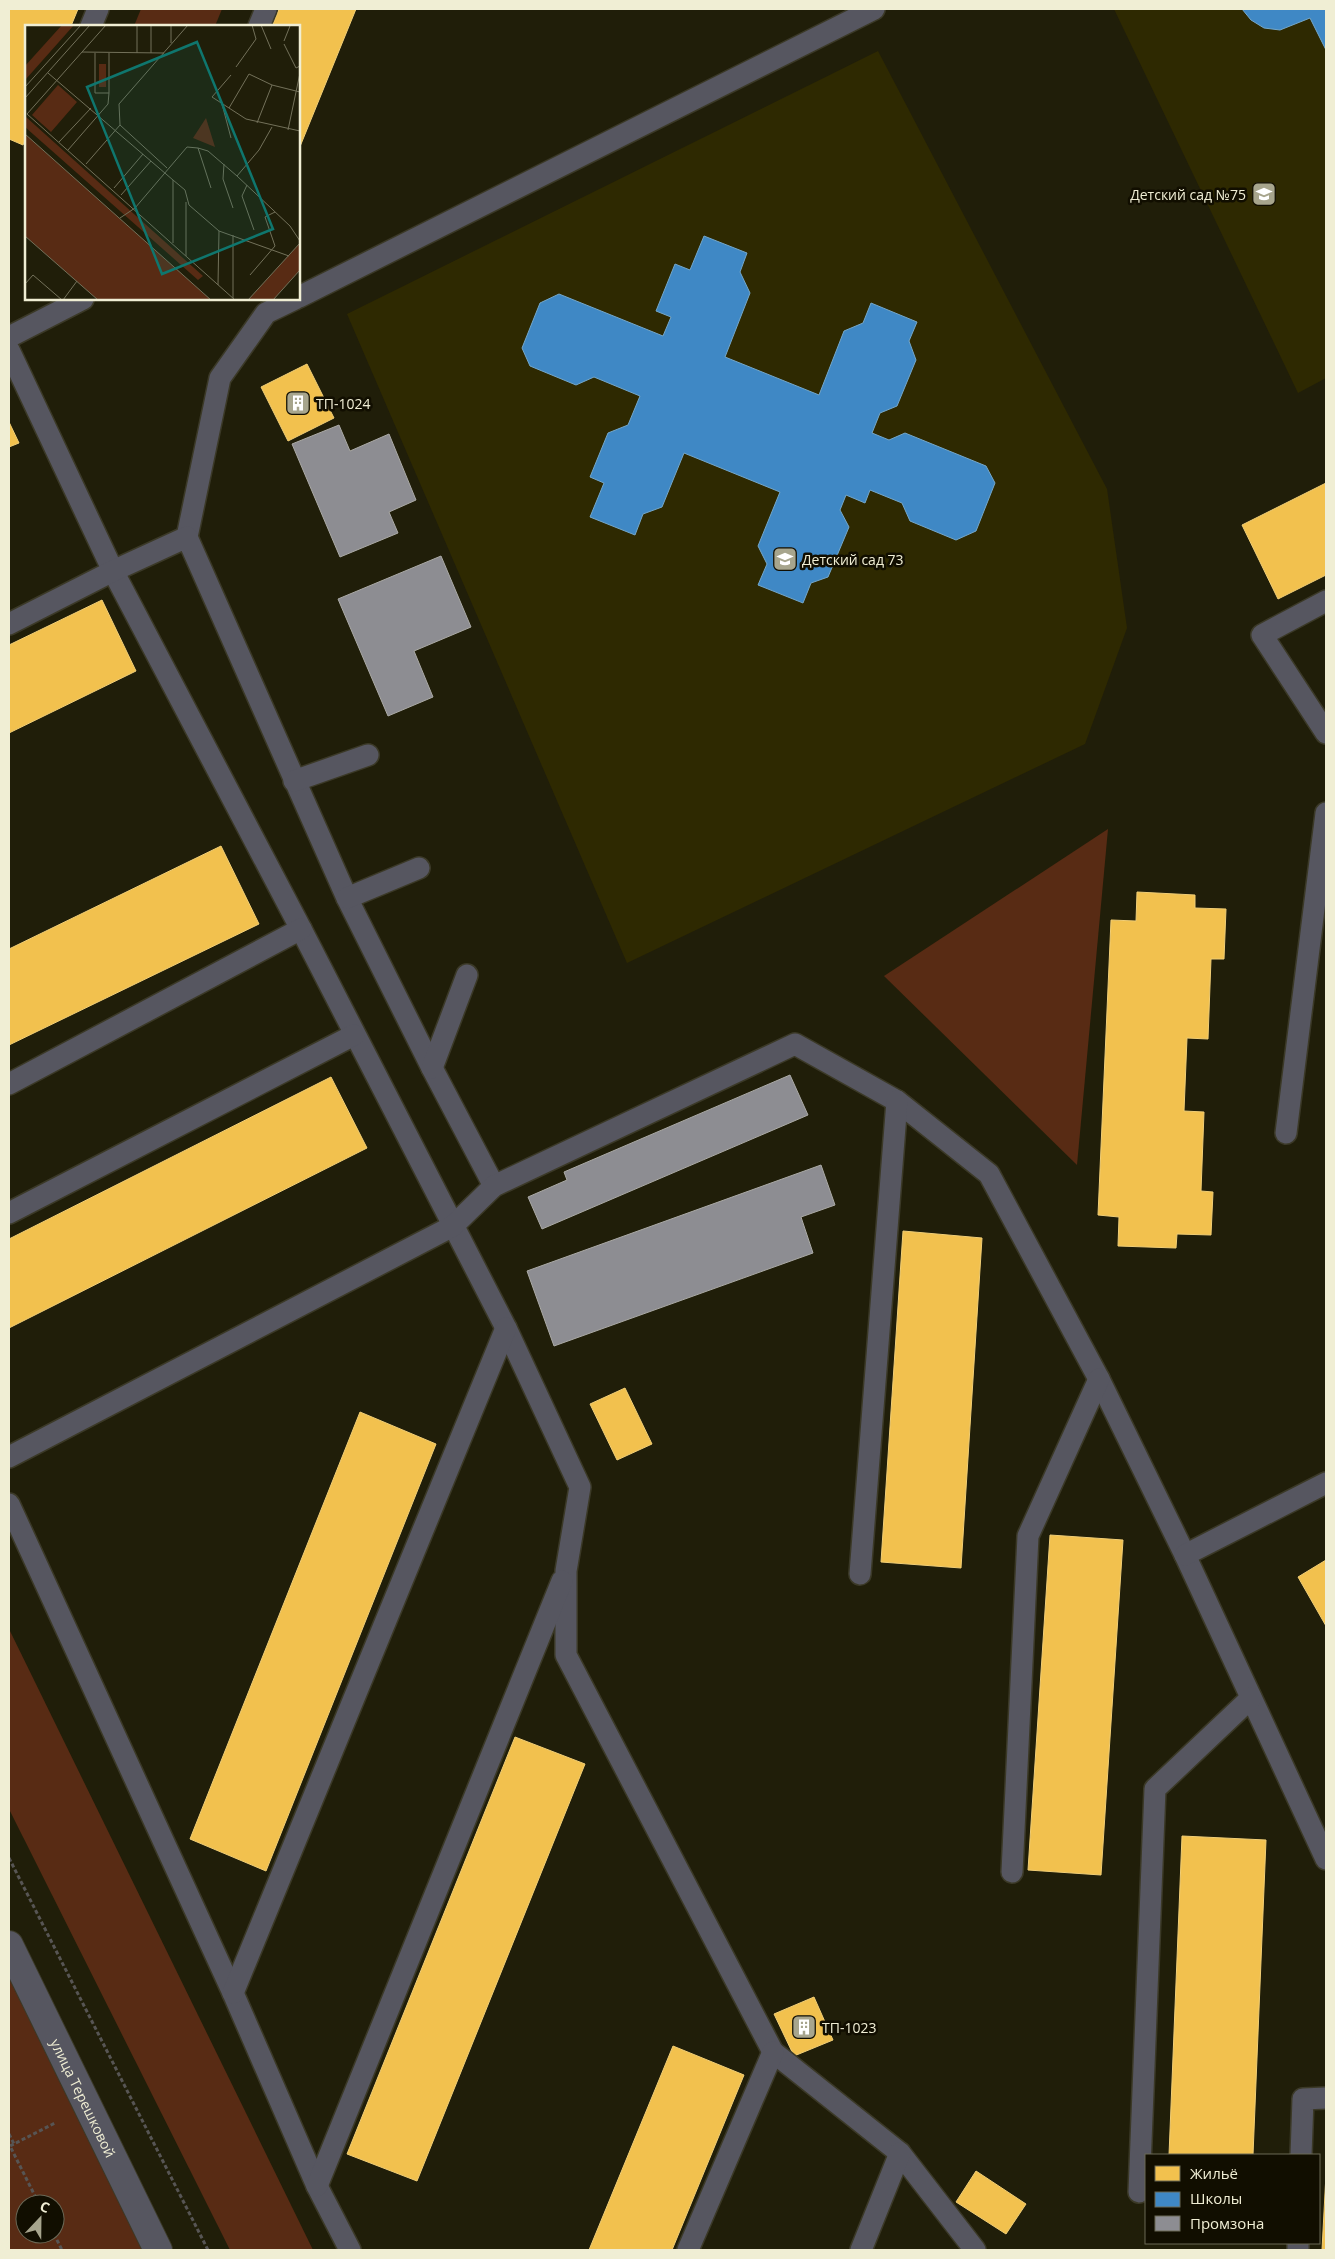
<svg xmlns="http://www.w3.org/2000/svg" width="1335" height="2259" font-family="'Open Sans',sans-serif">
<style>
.built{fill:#2e2901}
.green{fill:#582b14;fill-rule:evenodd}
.homes{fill:#f2c14e;stroke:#f1ce76}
.schools{fill:#3f88c5;stroke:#74a7ca}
.industry{fill:#8d8d92;stroke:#abaaa6}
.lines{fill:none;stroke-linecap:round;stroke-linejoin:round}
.service-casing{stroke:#3b3927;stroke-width:24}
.minor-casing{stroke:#3b3927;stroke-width:30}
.path{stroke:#575554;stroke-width:3;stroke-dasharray:4 2.5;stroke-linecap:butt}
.service{stroke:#565660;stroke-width:21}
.minor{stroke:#565660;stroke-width:28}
.labels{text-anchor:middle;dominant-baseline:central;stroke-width:5;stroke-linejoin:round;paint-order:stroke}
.poi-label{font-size:14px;fill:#f0eed4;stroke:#110e00;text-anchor:start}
.street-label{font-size:14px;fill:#f0eed4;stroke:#110e00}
.inset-road{fill:none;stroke:#73715a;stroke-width:1}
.view{fill:#0f766e;fill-opacity:0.15;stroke:#0f766e;stroke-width:2.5}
.inset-edge{fill:none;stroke:#f0eed4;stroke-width:2.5}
</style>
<rect width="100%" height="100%" fill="#201e09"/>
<g class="built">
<path d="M1114,9H1326V378L1298,393Z"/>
<path d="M878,51L1107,489L1127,628L1085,744L627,963L347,314Z"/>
</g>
<g class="green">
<path d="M141,9H222L215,26H134Z"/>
<path d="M1108,829L1077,1165L884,976Z"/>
<path d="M9,1629L313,2250H230L9,1809Z"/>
<path d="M9,1945L158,2250H9ZM25,2204H55V2234H25Z"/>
</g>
<g class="homes">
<path d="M9,9H78L71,26H26V138L23,145L9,139Z"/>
<path d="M279,9H356L299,149V26H272Z"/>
<path d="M307,364L334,418L288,441L261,387Z"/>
<path d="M9,422L19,443L9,447Z"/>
<path d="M1326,483V575L1278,599L1242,525Z"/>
<path d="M102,600L136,671L9,733V645Z"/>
<path d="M221,846L259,924L9,1045V949Z"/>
<path d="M1137,892L1195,895V908L1226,909L1224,959H1211L1208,1039L1187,1038L1184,1111L1204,1112L1201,1191L1213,1192L1211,1235L1177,1234L1176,1248L1118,1246L1119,1217L1098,1215L1111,920L1136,921Z"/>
<path d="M331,1077L367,1148L9,1328V1239Z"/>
<path d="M903,1231L982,1238L961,1568L881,1562Z"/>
<path d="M625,1388L652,1444L617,1460L590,1404Z"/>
<path d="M360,1412L436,1444L266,1871L190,1839Z"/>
<path d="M1050,1535L1123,1540L1101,1875L1028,1870Z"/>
<path d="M1326,1560V1626L1298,1577Z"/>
<path d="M515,1737L585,1764L417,2181L347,2154Z"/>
<path d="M1182,1836L1266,1840L1253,2155H1169Z"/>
<path d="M814,1997L833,2040L794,2056L774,2014Z"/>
<path d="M673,2046L744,2075L672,2250H589Z"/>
<path d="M976,2171L1026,2204L1006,2234L956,2202Z"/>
<path d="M1326,2174V2250H1322Z"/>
</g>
<g class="schools">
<path d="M1242,9H1326V50L1310,18L1280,30L1264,28L1251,20Z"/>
<path d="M704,236L747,253L740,272L750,293L725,357L819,395L844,331L863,323L871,303L917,322L909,341L916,360L897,406L880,413L872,433L889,440L905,433L986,466L995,483L976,531L956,540L910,521L902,503L870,490L865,503L846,495L840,510L849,527L828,577L811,583L803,603L758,585L767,564L758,546L780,492L684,453L662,507L643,514L635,535L590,517L604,483L590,477L608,433L628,425L640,396L594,377L576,385L530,366L522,348L540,303L559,294L663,336L671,317L656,311L675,264L690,270Z"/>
</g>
<g class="industry">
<path d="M339,425L350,451L389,434L416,500L389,512L398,533L340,557L292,444Z"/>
<path d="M441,556L471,627L414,651L433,697L388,716L338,599Z"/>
<path d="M790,1075L808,1115L542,1229L528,1197L567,1180L564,1172Z"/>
<path d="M821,1165L835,1205L801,1217L813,1253L554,1346L527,1271Z"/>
</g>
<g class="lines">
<g class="service-casing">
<g id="service">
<path d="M91,26L98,9"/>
<path d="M259,26L266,9"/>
<path d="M299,297L874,9"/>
<path d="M9,337L83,299"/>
<path d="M9,350L113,571L301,929L506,1328L580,1487L566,1571V1655L773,2052L900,2153L975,2250"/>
<path d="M187,537L220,378L266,313L295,299"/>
<path d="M1326,601L1262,635L1326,733"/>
<path d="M9,624L113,571L187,537L347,898L432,1068L494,1186"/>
<path d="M294,781L368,755"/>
<path d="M347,898L419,868"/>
<path d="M432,1068L467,975"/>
<path d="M9,1084L301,929"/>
<path d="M1286,1133L1326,813"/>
<path d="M9,1213L354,1035"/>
<path d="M9,1457L453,1226L494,1186L795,1044L897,1101L989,1174L1099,1379L1185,1555L1326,1859"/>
<path d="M9,1504L233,1993L317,2186L350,2250"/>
<path d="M1185,1555L1326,1483"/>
<path d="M860,1574L897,1101"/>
<path d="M1012,1872L1028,1536L1099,1379"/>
<path d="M233,1993L506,1328"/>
<path d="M1301,2155L1303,2099L1326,2098"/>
<path d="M317,2186L562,1581"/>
<path d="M1139,2192L1155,1789L1251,1698"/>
<path d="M688,2250L773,2052"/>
<path d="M861,2250L900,2153"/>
<path d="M1298,2250V2243"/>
</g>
</g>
<g class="minor-casing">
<g id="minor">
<path id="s1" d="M9,1945L158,2250"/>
</g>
</g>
<g class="path">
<path d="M9,1858L208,2250"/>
<path d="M9,2134L14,2144"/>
<path d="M39,2204L10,2146L55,2123"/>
<path d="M54,2234L62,2250"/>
</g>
<use href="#service" class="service"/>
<use href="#minor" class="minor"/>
</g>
<defs>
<g id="school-square" transform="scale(1.25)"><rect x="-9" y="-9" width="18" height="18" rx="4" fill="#a7a58d" stroke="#110e00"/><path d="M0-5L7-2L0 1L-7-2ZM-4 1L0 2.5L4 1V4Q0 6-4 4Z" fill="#fff"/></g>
<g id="building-square" transform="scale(1.25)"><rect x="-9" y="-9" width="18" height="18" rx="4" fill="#a7a58d" stroke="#110e00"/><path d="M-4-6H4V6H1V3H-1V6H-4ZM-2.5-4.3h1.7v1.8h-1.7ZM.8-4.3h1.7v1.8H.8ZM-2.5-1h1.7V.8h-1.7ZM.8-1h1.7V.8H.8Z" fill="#fff"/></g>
</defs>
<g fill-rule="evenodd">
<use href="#school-square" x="1264" y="194"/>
<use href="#building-square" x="298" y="403"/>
<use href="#school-square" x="785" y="559"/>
<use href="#building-square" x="804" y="2027"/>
</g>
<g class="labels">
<g class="poi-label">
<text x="1246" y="194" text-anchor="end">Детский сад №75</text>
<text x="316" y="403">ТП-1024</text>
<text x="802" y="559">Детский сад 73</text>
<text x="822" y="2027">ТП-1023</text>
</g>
<g class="street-label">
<text stroke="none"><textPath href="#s1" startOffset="170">улица Терешковой</textPath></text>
</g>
</g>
<g transform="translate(25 25)">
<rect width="275" height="275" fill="#201e09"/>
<path d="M37,0H49L1,54L0,41ZM74,39H81V62H74ZM33,60L52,77L26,107L7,90ZM1,92L178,251L173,255L0,102ZM181,93L190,122L168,113ZM0,109L186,275H73L0,211ZM275,218V245L248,275H223Z" fill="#582b14"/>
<path class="inset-road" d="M81,0L2,89L210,275M146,0V18M236,0L246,24M259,16L265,1M259,19L271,43L275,41M57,27L139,28M70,28V68H84V28M112,28V0M126,28V0M211,42L231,14L227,0M23,48L148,155L160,165L164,180L194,206L264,231M206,50L187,72L221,94L275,106M0,62L56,0M0,73L65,0M197,79L206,113M204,83L224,49L247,60L275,67M232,98L247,60M95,100L94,79L163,0M263,105L275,48M0,109L186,275M34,117L66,83M173,123L186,163M43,125L83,79L84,68M61,139L95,100L142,143M199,139L198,154L208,183M212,151L234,125L247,102M222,160L217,171L229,205M89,163L118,129M96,170L126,136M95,193L110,183L162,122L173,123L183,126L212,151L265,201L275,216M208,210V273M0,211L73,275M148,218V155M161,231V177M225,250L250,221L240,192L250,187M0,259L8,250L37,275M193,260L194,206M38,275L52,256M223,275L275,218M248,275L275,245"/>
<path class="view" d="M172,17L248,204L137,249L62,62Z"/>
<rect width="275" height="275" class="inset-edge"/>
</g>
<rect width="1335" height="2259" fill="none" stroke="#f0eed4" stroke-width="20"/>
<rect x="1145" y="2154" width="175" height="90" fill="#110e00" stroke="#6a6855"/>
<rect x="1155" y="2166" width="25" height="15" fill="#f2c14e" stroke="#6a6855"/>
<text x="1190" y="2179" font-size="15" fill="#f0eed4">Жильё</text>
<rect x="1155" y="2192" width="25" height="15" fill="#3f88c5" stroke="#6a6855"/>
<text x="1190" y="2204" font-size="15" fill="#f0eed4">Школы</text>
<rect x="1155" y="2216" width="25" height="15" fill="#8d8d92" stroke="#6a6855"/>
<text x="1190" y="2229" font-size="15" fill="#f0eed4">Промзона</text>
<g transform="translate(40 2219) rotate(22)"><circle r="24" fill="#110e00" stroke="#6a6855"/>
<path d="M0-4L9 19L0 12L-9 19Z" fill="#a7a58d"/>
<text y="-8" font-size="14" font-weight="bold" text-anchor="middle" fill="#f0eed4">С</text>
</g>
</svg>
